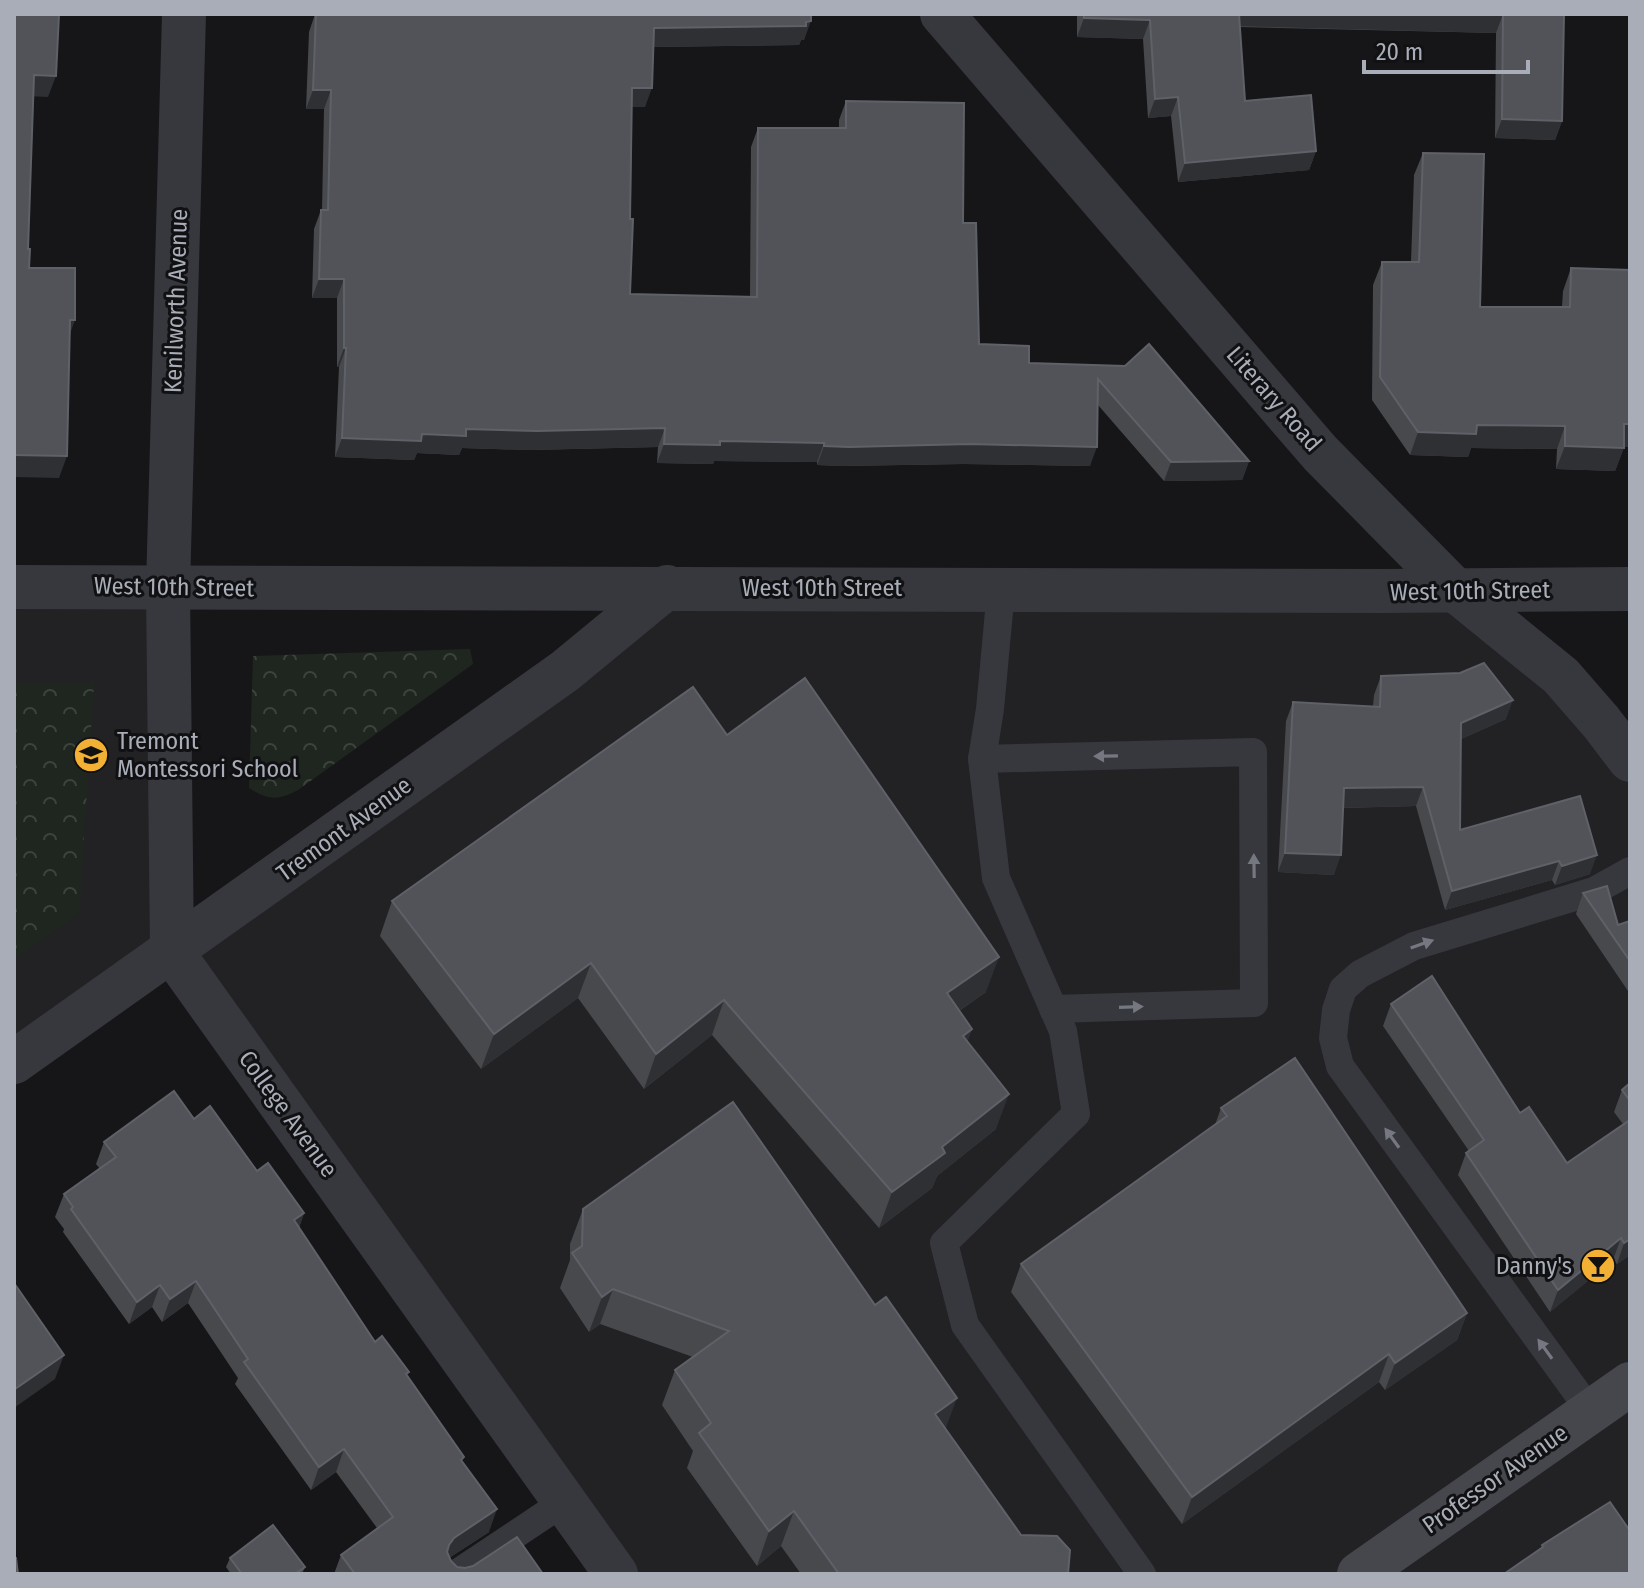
<svg xmlns="http://www.w3.org/2000/svg" width="1644" height="1588" font-family="'Fira Sans Condensed',sans-serif">
<style>
.built{fill:#222225}
.forest{fill:url(#forest-crowns)}
.lines{fill:none;stroke-linecap:round;stroke-linejoin:round}
.lane{stroke:#37383d;stroke-width:28}
.street{stroke:#37383d;stroke-width:44}
.secondary{stroke:#45474d;stroke-width:44}
.wall{fill:#47494d}
.shaded-wall{fill:#2f3033}
.building{fill:#525359;stroke:#5f6168;stroke-width:2}
.oneway{fill:#757881}
.labels{text-anchor:middle;dominant-baseline:central;stroke-width:6;stroke-linejoin:round;paint-order:stroke}
.street-label{font-size:24px;fill:#a8adb8;stroke:#111113}
.poi-label{font-size:24px;fill:#a8adb8;stroke:#111113;text-anchor:start}
</style>
<defs>
<pattern id="forest-crowns" width="20" height="18" patternUnits="userSpaceOnUse" patternTransform="scale(2)"><rect width="20" height="18" fill="#1e261f"/><path d="M2 6a3 3 0 1 1 6 0M12 15a3 3 0 1 1 6 0" fill="none" stroke="#3c433d"/></pattern>
</defs>
<rect width="100%" height="100%" fill="#161618"/>
<path class="built" d="M14,587H168L172,951L667,587L1455,590L1630,760V1574H616L172,952L14,1062Z"/>
<g class="forest">
<path d="M470,649L473,664L298,790C278,801 268,800 249,788L253,656Z"/>
<path d="M94,683L79,913L14,959V684Z"/>
</g>
<g class="lines">
<g class="lane">
<path d="M1001,590L990,709L982,759L996,878L1063,1031L1076,1114L944,1243L965,1325L1142,1574"/>
<path d="M982,759L1253,752L1254,1003L1053,1009"/>
<path d="M1591,1412L1340,1066L1333,1038L1336,1010L1343,989L1360,974L1414,946L1594,891L1630,871"/>
<path d="M456,1574L564,1502"/>
</g>
<g class="street">
<path d="M184,14L168,587L172,952L616,1574"/>
<path d="M942,14L1320,453L1455,590L1561,676L1601,722L1630,760"/>
<path d="M14,587L1385,591L1630,589"/>
<path d="M14,1062L565,671L667,587"/>
</g>
<path class="secondary" d="M1359,1574L1630,1384"/>
</g>
<g class="wall">
<path d="M315,14H811L804,40H801L799,45L654,47L645,107H632L630,294L750,297L751,147L758,128H839V120L846,101L963,223L979,344L1029,363L1125,366L1249,461L1242,480L1164,481L1098,405L1090,466L963,464L842,466L817,465V462L714,461L713,464L657,463L658,447L530,450L462,448L459,455L417,453L414,460L335,457L339,367H337V298H312L314,229L321,210H322L324,109H306L309,32Z"/>
<path d="M1077,14H1564L1562,121L1555,140L1495,138L1496,33L1240,27L1245,101L1316,151L1309,170L1178,182L1171,116L1148,118L1143,39L1077,37Z"/>
<path d="M1423,153L1480,307H1562L1563,291L1571,268L1630,294V447H1624L1615,471L1556,469L1557,449L1471,448L1468,457L1410,455L1372,400L1373,285L1382,262H1411L1414,175Z"/>
<path d="M1381,676L1506,719L1461,739L1460,830L1580,796L1590,874L1555,885L1552,880L1445,910L1416,806L1343,808L1334,875L1278,872L1286,721L1293,702L1373,706L1374,695Z"/>
<path d="M727,735L986,992L959,1011L972,1029L967,1042L996,1129L937,1176L932,1188L879,1228L712,1035L644,1089L578,998L481,1069L380,936L392,901Z"/>
<path d="M1583,893L1618,925L1630,921V994L1576,914Z"/>
<path d="M1391,1004L1520,1113L1567,1163L1623,1124L1614,1112L1622,1090L1630,1083V1255L1617,1264L1613,1260L1550,1312L1458,1175L1466,1153L1469,1151L1383,1026Z"/>
<path d="M1221,1108L1467,1313L1457,1340L1385,1390L1379,1382L1182,1524L1011,1292L1021,1264L1215,1125Z"/>
<path d="M194,1119L304,1213L299,1228L375,1342L407,1377L462,1462L489,1532L449,1558L451,1561L457,1567L465,1568L543,1574H334L341,1555L377,1528L336,1472L311,1490L235,1384L238,1378L188,1303L162,1322L152,1307L129,1324L63,1232L64,1229L55,1217L64,1194L100,1169L96,1164L104,1142Z"/>
<path d="M583,1209L946,1429L1021,1535L1068,1574H801L781,1546L757,1566L687,1468L693,1451L662,1405L675,1370L693,1357L600,1324L589,1332L560,1288L570,1260V1244Z"/>
<path d="M230,1558L305,1567L302,1574H231L226,1567Z"/>
</g>
<g class="shaded-wall">
<path d="M1236,14H1503L1496,33L1231,26Z"/>
<path d="M1084,18L1150,20L1143,39L1077,37Z"/>
<path d="M811,21L804,40H801L799,45L647,47L654,28Z"/>
<path d="M34,75L56,76L48,97L26,96Z"/>
<path d="M632,88H652L645,107H625Z"/>
<path d="M313,90H331L324,109H306Z"/>
<path d="M1178,97L1171,116L1148,118L1155,99Z"/>
<path d="M1502,119L1562,121L1555,140L1495,138Z"/>
<path d="M1316,151L1309,170L1178,182L1185,163Z"/>
<path d="M319,279H344L337,298H312Z"/>
<path d="M70,320H75L67,342Z"/>
<path d="M344,348H346L339,367H337Z"/>
<path d="M1624,424H1630V447H1616Z"/>
<path d="M1477,425L1565,426L1557,449L1471,448L1468,457L1410,455L1418,432Z"/>
<path d="M665,428L658,447L530,450L462,448L459,455L417,453L414,460L335,457L342,438L422,434L466,429Z"/>
<path d="M720,441L824,443L817,462L714,461L713,464L657,463L664,444Z"/>
<path d="M970,444L1097,447L1090,466L963,464L842,466L817,465L824,446Z"/>
<path d="M1565,446L1624,448L1615,471L1556,469Z"/>
<path d="M14,455L67,456L59,478L14,477Z"/>
<path d="M1249,461L1242,480L1164,481L1171,462Z"/>
<path d="M1513,700L1506,719L1454,742L1461,723Z"/>
<path d="M1423,787L1416,806L1337,808L1344,788Z"/>
<path d="M1285,853L1341,855L1334,875L1278,872Z"/>
<path d="M1597,855L1590,874L1555,885L1562,866Z"/>
<path d="M1559,861L1552,880L1445,910L1452,891Z"/>
<path d="M999,957L986,992L934,1028L947,993Z"/>
<path d="M591,963L578,998L481,1069L494,1034Z"/>
<path d="M724,1000L712,1035L644,1089L656,1054Z"/>
<path d="M972,1029L959,1064L963,1036Z"/>
<path d="M1009,1094L996,1129L937,1176L932,1188L879,1228L892,1192L942,1147Z"/>
<path d="M304,1213L296,1236L294,1220Z"/>
<path d="M1621,1238L1613,1260L1550,1312L1558,1290Z"/>
<path d="M1630,1239V1255L1617,1264L1624,1243Z"/>
<path d="M196,1281L188,1303L162,1322L170,1299Z"/>
<path d="M160,1285L152,1307L129,1324L137,1302Z"/>
<path d="M613,1289L600,1324L589,1332L602,1297Z"/>
<path d="M1467,1313L1457,1340L1385,1390L1395,1363Z"/>
<path d="M1389,1354L1379,1382L1182,1524L1192,1497Z"/>
<path d="M64,1355L55,1379L14,1408V1393L15,1389Z"/>
<path d="M957,1398L944,1433L935,1414Z"/>
<path d="M344,1449L336,1472L311,1490L319,1467Z"/>
<path d="M497,1509L489,1532L446,1560L449,1545L454,1538Z"/>
<path d="M794,1511L781,1546L757,1566L769,1531Z"/>
</g>
<g class="building">
<path d="M14,14H59L56,76L34,75L28,249H30L29,268H75V320H70L67,456L14,455Z"/>
<path d="M316,14H811V21L806,22V26L654,28L652,88H632L630,219H633L630,294L757,297L758,128H846V101L964,103L963,223H976L979,344L1029,346V363L1125,366L1149,344L1249,461L1171,462L1098,379L1097,447L970,444L849,447L824,446V443L720,441V445L664,444L665,428L537,431L466,429V436L422,434L421,441L342,438L346,348H344V279H319L321,210H328L331,90H313Z"/>
<path d="M1084,14H1239L1245,101L1311,95L1316,151L1185,163L1178,97L1155,99L1150,20L1084,18Z"/>
<path d="M1503,14H1564L1562,121L1502,119Z"/>
<path d="M1423,153L1484,154L1480,307H1570L1571,268L1630,270V424H1624V448L1565,446V426L1477,425L1476,434L1418,432L1380,377L1382,262H1419Z"/>
<path d="M1484,663L1513,700L1461,723L1460,830L1580,796L1597,855L1562,866L1559,861L1452,891L1423,787L1344,788L1341,855L1285,853L1293,702L1380,707L1381,676L1460,673Z"/>
<path d="M805,678L999,957L947,993L972,1029L963,1036L1009,1094L942,1147L945,1153L892,1192L724,1000L656,1054L591,963L494,1034L392,901L693,687L727,735Z"/>
<path d="M1607,886L1618,925L1630,921V961L1583,893Z"/>
<path d="M1432,976L1520,1113L1529,1107L1567,1163L1630,1120V1239L1624,1243L1621,1238L1558,1290L1466,1153L1484,1140L1391,1004Z"/>
<path d="M1295,1058L1467,1313L1395,1363L1389,1354L1192,1497L1021,1264L1227,1116L1221,1108Z"/>
<path d="M1630,1083V1101L1622,1090Z"/>
<path d="M174,1091L194,1119L210,1106L257,1171L268,1163L304,1213L294,1220L375,1342L382,1336L409,1372L406,1374L464,1457L461,1460L497,1509L454,1538L449,1545L447,1552L451,1561L457,1567L465,1568L473,1566L517,1537L543,1574H355L341,1555L393,1517L344,1449L319,1467L244,1362L248,1359L196,1281L170,1299L160,1285L137,1302L71,1209L73,1207L64,1194L116,1157L104,1142Z"/>
<path d="M733,1102L875,1305L886,1297L957,1398L935,1414L1021,1535L1057,1536L1070,1550L1068,1574H839L794,1511L769,1531L699,1433L711,1423L675,1370L729,1331L613,1289L602,1297L572,1253L582,1246L583,1209Z"/>
<path d="M14,1283L64,1355L15,1389L14,1387Z"/>
<path d="M1610,1502L1630,1531V1574H1504L1543,1547L1542,1545Z"/>
<path d="M273,1525L305,1567L295,1574H242L230,1558Z"/>
<path d="M14,1558H16L18,1574H14Z"/>
</g>
<defs><path id="oneway-solid" d="M-6-.8H1V-3.2L6.5 0L1 3.2V.8H-6Z" transform="scale(2)"/></defs>
<g class="oneway">
<use href="#oneway-solid" transform="translate(1106 756) rotate(179)"/>
<use href="#oneway-solid" transform="translate(1254 866) rotate(-91)"/>
<use href="#oneway-solid" transform="translate(1422 944) rotate(-19)"/>
<use href="#oneway-solid" transform="translate(1131 1007) rotate(-2)"/>
<use href="#oneway-solid" transform="translate(1392 1138) rotate(-126)"/>
<use href="#oneway-solid" transform="translate(1545 1349) rotate(-126)"/>
</g>
<defs>
<g id="school-disc" transform="scale(1.8)"><circle r="9.5" fill="#f2b134" stroke="#111113"/><path d="M0-5L7-2L0 1L-7-2ZM-4 1L0 2.5L4 1V4Q0 6-4 4Z" fill="#111"/></g>
<g id="bar-disc" transform="scale(1.8)"><circle r="9.5" fill="#f2b134" stroke="#111113"/><path d="M-6-5H6L.8 .8V4.5H3.5V6h-7V4.5H-.8V.8Z" fill="#111"/></g>
</defs>
<g fill-rule="evenodd">
<use href="#school-disc" x="91" y="755"/>
<use href="#bar-disc" x="1598" y="1266"/>
</g>
<g class="labels">
<g class="street-label">
<text transform="translate(176 301) rotate(-88)">Kenilworth Avenue</text>
<text transform="translate(1274 399) rotate(49)">Literary Road</text>
<text transform="translate(174 587) rotate(1)">West 10th Street</text>
<text x="822" y="588">West 10th Street</text>
<text transform="translate(1470 591) rotate(-1)">West 10th Street</text>
<text transform="translate(344 829) rotate(-36)">Tremont Avenue</text>
<text transform="translate(288 1114) rotate(54)">College Avenue</text>
<text transform="translate(1495 1479) rotate(-35)">Professor Avenue</text>
</g>
<g class="poi-label">
<text x="117" y="741">Tremont<tspan x="117" dy="28">Montessori School</tspan></text>
<text x="1572" y="1266" text-anchor="end">Danny's</text>
</g>
</g>
<rect width="1644" height="1588" fill="none" stroke="#a8adb8" stroke-width="32"/>
<path d="M1364 60v12h164v-12" fill="none" stroke="#a8adb8" stroke-width="4"/>
<text x="1376" y="60" font-size="24" fill="#a8adb8" stroke="#111113" stroke-width="6" paint-order="stroke">20 m</text>
</svg>
